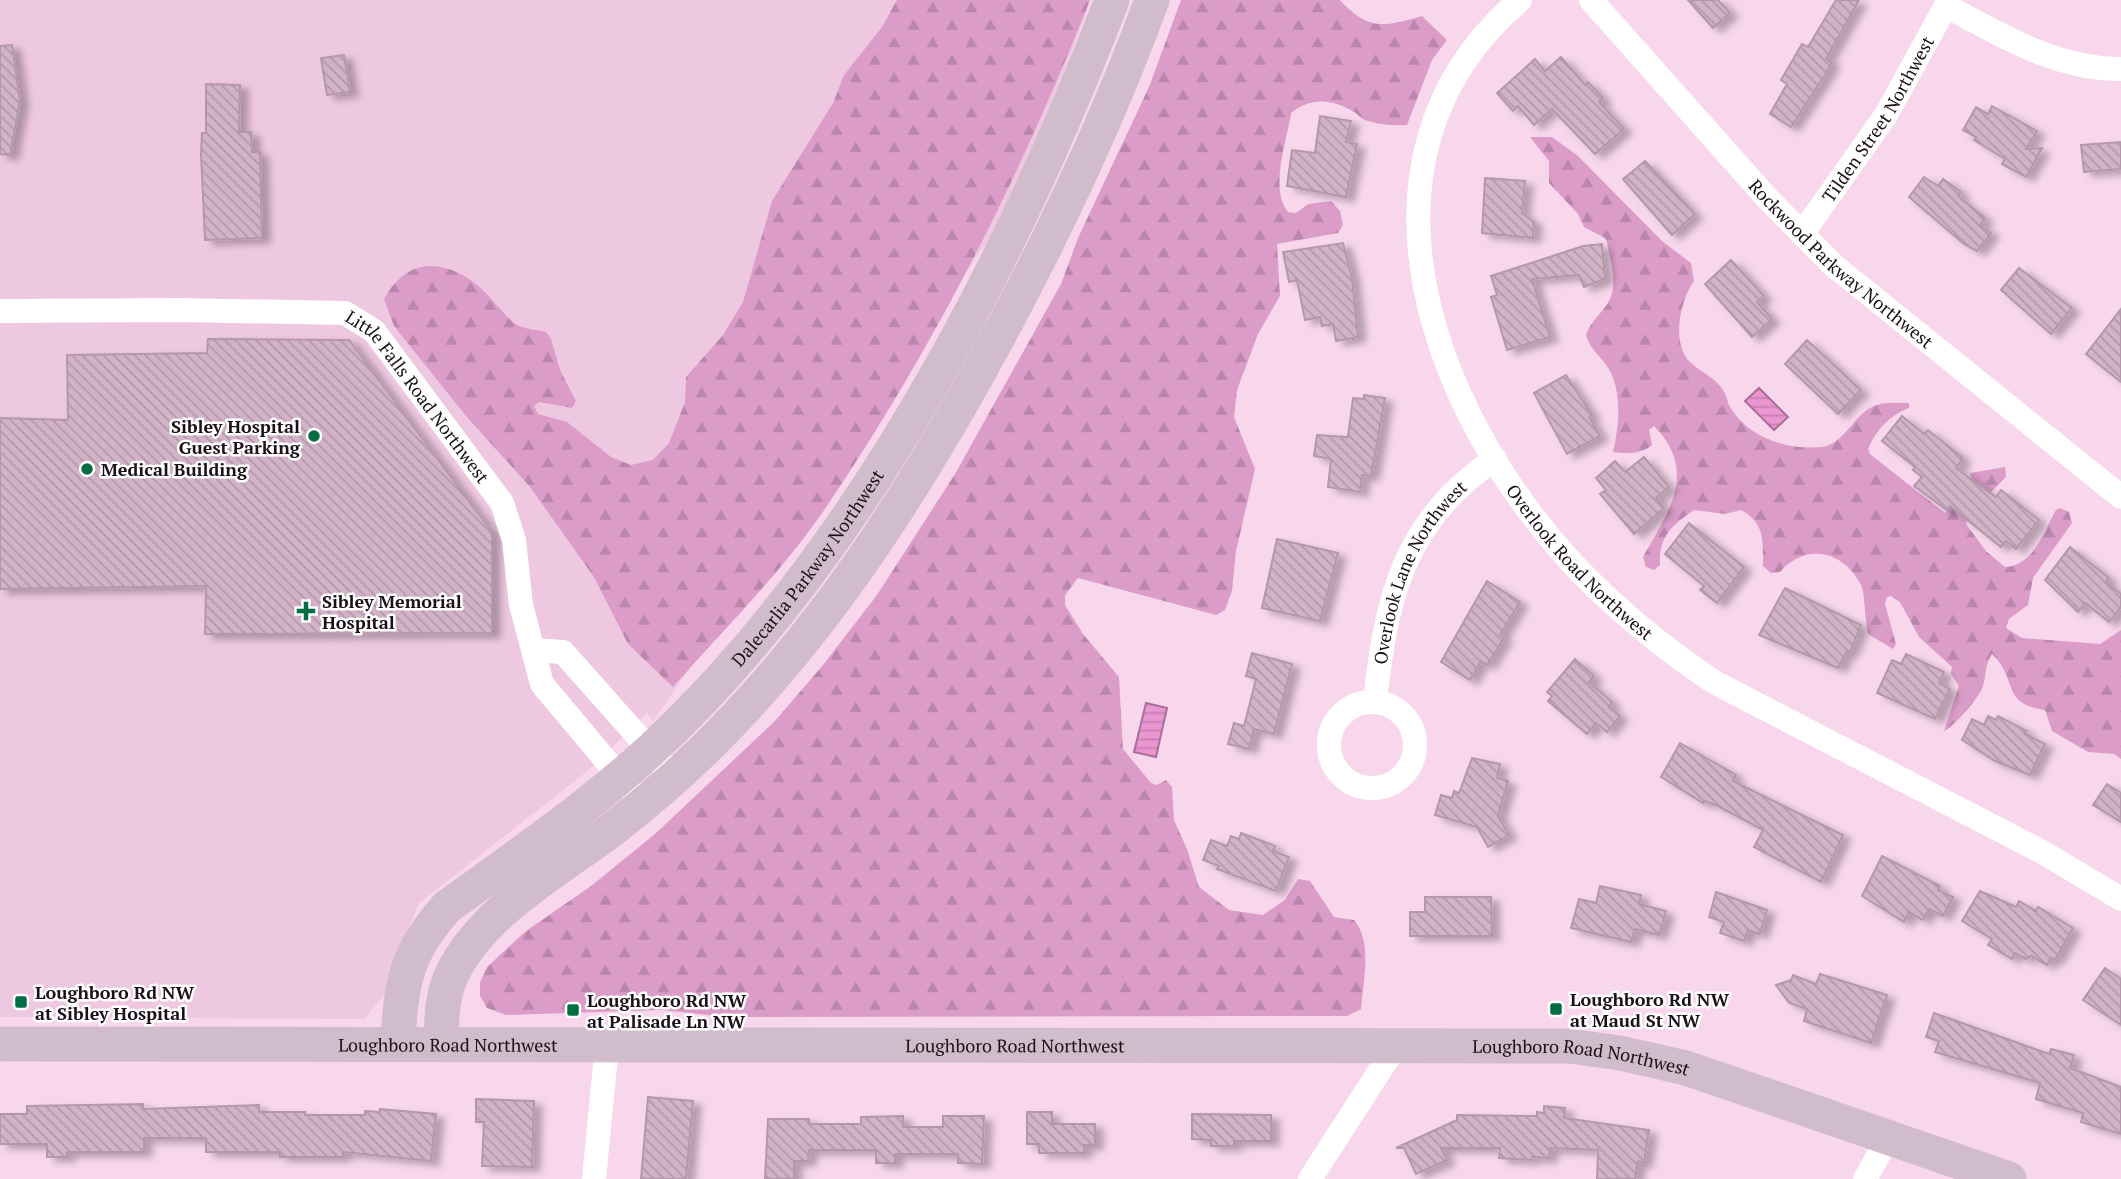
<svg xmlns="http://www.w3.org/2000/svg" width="2121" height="1179" font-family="'PT Serif',serif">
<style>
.built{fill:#eec7e1}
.forest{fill:url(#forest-firs)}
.water{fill:url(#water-rules);stroke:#ac6e99;stroke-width:2}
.building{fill:url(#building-back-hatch);stroke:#b597ab;stroke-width:2;filter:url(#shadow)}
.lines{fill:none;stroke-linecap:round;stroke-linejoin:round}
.minor{stroke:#fff;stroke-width:24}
.secondary{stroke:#d1bccb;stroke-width:35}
.poi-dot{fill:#056d43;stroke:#fff;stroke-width:2.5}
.labels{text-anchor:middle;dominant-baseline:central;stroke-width:5;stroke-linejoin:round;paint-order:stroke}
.street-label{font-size:18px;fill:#1a1017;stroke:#fff}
.poi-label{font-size:18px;font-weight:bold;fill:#1a1017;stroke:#fff;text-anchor:start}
</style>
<defs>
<pattern id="forest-firs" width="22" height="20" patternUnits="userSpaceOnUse" patternTransform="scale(1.75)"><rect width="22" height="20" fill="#db9dc8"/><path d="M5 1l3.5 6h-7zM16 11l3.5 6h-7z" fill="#bb86ab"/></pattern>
<pattern id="water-rules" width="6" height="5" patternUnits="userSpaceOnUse" patternTransform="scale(1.75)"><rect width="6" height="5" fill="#ea96d1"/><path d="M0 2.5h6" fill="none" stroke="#c880b3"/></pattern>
<pattern id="building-back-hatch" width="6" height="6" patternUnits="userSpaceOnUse" patternTransform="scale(1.75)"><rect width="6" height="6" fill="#d1b2c7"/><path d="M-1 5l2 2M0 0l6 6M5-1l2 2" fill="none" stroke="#b398aa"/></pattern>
<filter id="shadow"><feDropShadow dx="8" dy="4.5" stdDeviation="3.5" flood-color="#0004"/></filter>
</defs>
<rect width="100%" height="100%" fill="#f8d7ed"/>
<path class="built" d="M0,0H1091L1017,199L653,721L647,713L590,769L418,904L385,994L364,1019L0,1017Z"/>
<g class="forest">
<path d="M897,0H1090C1020,178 934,347 827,506C783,571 725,628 673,687L628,644L594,577L530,487L466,416L394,326L384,299C409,254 449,259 484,291C494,301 503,314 514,323C522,329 537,330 546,332L551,339L560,370L576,401L572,408L539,402L534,406L538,414L567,422L611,457L631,465L653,460L669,443L685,402L686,377L723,335L743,302L772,201L833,103L844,75L882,27Z"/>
<path d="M1181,0H1340C1368,31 1384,27 1422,16L1447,40L1432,60L1407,125C1394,126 1381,125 1368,121C1362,120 1359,115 1354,112C1332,99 1311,97 1291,113C1287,141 1269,188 1288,212L1296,213L1308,204L1331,201L1340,211L1343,225L1338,233L1277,244L1280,296L1258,334L1237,390L1234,417L1255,469L1236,551L1232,591L1225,610L1216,615L1078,578L1065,595V605L1083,634L1119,677L1123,749L1151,783L1157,785L1166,780L1172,787L1174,820L1187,849L1199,887L1229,910L1263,915L1285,900L1298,879L1310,881L1334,917L1354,920C1373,942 1363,982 1361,1009L1347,1016L726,1017L661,1010L506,1015L487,1008L480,996V982L487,967L526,931L591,886L655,834L775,721L823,665L877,595L955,474L1061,284L1078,238L1149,87Z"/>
<path d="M1530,137H1552L1578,156L1662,241L1691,263L1694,281C1680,300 1671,344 1690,362C1700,372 1716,378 1723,390C1726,394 1727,400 1729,405C1747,438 1787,450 1822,447C1843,445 1854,415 1872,407C1883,401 1897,403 1909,403V408C1890,415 1876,430 1868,449L1870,454L1945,513L1973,482L1970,473L2005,467L2006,477L1969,514L1966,524L1986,551L2005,567C2034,565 2043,533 2056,510L2060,508L2069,512L2072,523L2033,578L2028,605L2009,619L2006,628L2022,638L2100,644L2121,630V759L2114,754L2088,752L2052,731L2045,710C1999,703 2020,681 1992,654C1984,666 1987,674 1983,686C1980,697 1954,727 1944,731L1959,686L1951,674L1952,667L1919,637L1900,602L1891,596L1887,597L1885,604L1896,644L1893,649L1868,634C1865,622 1865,593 1861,585C1844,551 1806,542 1780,572L1771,573L1763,566C1763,541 1765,523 1741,510L1725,514L1694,510C1671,526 1659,536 1660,565L1654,570L1646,567L1643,557C1668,512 1699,472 1654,426L1649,430L1652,445C1642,454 1626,454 1613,452C1619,426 1623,390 1607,366C1599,355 1590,349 1586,335C1591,321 1600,315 1608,303C1619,285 1610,261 1607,242L1605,238L1584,227L1578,214L1549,183V161Z"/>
</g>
<g class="water">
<path d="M1759,388L1788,417L1774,430L1745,401Z"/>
<path d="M1146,703L1167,708L1156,757L1134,752Z"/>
</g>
<g class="building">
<path d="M1688,0H1718L1730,13L1713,28Z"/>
<path d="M1836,0H1859L1826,59L1832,62L1825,75L1791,127L1770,114L1787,84L1781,80L1802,44L1808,47Z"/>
<path d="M12,45L20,101L10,155L0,154V46Z"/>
<path d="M344,55L350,92L327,95L321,58Z"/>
<path d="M1561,57L1585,85L1588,82L1603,98L1599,102L1624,129L1595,154L1552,109L1534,125L1518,106L1513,111L1497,93L1535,59L1545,71Z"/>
<path d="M206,84L240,85L239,132H251L252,152H260L262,238L205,240L201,154L202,133H206Z"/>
<path d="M1992,106L2037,131L2026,149L2042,148L2026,177L2002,164L2005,159L1974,140L1976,137L1963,130L1976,107L1988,114Z"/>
<path d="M1320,116L1351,121L1346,142L1357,144L1346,197L1287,186L1292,150L1315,153Z"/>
<path d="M2121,142V169L2084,172L2081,145Z"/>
<path d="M1645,161L1695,214L1672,235L1623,179Z"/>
<path d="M1924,177L1938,186L1943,179L1961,192L1958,196L1985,218L1980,225L1991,233L1977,251L1964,244L1909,197Z"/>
<path d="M1485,178L1525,181L1522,213L1534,222L1533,238L1482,233Z"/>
<path d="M1343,243L1352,278L1358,337L1336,341L1333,324L1322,326L1320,317L1305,320L1297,280L1289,282L1283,252Z"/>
<path d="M1602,244L1605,279L1584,287L1579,275L1532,279L1550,337L1507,350L1491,297L1497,295L1491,276L1583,246Z"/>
<path d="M1731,260L1764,296L1757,302L1772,319L1752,337L1705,284Z"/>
<path d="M2019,268L2072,308L2051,334L2001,290Z"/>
<path d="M2121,309V382L2086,354Z"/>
<path d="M208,339L349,340L492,532V633L205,634L206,586L0,589V418L68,420L67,355L207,353Z"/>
<path d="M1807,340L1861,390L1838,414L1785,364Z"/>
<path d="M1566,375L1592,415L1589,417L1600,436L1567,454L1534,393Z"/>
<path d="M1364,395L1385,398L1371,476L1362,475L1360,492L1328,487L1331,459L1314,456L1317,435L1348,437L1353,398L1364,399Z"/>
<path d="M1902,416L1924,434L1928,430L1963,458L1956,468L1996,497L2001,490L2039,520L2016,549L2006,541L2001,547L1950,506L1947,510L1914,486L1922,477L1913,470L1915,467L1882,441Z"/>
<path d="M1644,457L1669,487L1656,498L1664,508L1634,534L1600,494L1606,490L1596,478L1615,461L1625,472Z"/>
<path d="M1689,523L1744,567L1717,603L1700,590L1704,586L1665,554Z"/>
<path d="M1277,539L1338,553L1320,621L1262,608Z"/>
<path d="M2070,547L2109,578L2106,582L2121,594V607L2109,622L2085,603L2078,612L2045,580Z"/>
<path d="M1487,581L1520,602L1500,635L1504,638L1487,665L1481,661L1470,680L1441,662Z"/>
<path d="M1785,588L1861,625L1850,652L1847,651L1838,668L1759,635Z"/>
<path d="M1252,653L1292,664L1274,734L1254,729L1249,749L1228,744L1234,723L1244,726L1256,679L1246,676Z"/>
<path d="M1906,654L1944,672L1939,683L1950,689L1935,719L1877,693L1892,660L1901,664Z"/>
<path d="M1575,659L1594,676L1589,682L1612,702L1609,707L1620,716L1607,732L1596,723L1587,734L1548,701L1552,696L1547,692Z"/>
<path d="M1988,716L1996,720L1998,716L2027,731L2025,734L2045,744L2030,775L1995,761L1962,740L1972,719L1984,725Z"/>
<path d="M1680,743L1736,775L1733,781L1843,835L1821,882L1754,847L1763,830L1716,805L1704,801L1703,803L1661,777Z"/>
<path d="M1472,758L1500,764L1497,778L1508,781L1498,816L1509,835L1488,847L1477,827L1435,815L1441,795L1452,798L1454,791L1459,793Z"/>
<path d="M2107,784L2121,793V822L2093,805Z"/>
<path d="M1241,833L1275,846L1273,851L1289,857L1276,891L1217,869L1219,866L1203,860L1211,840L1227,846L1231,836L1239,839Z"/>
<path d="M1882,856L1940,886L1938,890L1953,897L1943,916L1929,909L1923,920L1909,912L1904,922L1862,896Z"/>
<path d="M1600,886L1641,895L1639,904L1666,911L1659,935L1635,929L1631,942L1571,928L1579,899L1596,903Z"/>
<path d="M1980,891L2016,907L2019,901L2036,911L2038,907L2073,928L2055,960L2051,958L2047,965L2031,956L2026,959L2015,953L2012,959L1988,945L1992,939L1962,921Z"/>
<path d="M1716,892L1767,910L1760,934L1748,930L1744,941L1720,933L1724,922L1709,917Z"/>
<path d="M1425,897H1491L1492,936H1410V912H1425Z"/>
<path d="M2105,968L2121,979V1025L2083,1000Z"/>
<path d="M1820,974L1887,995L1871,1043L1804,1021L1807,1009L1789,1003L1776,985L1791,980L1793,975L1816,984Z"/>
<path d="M1934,1013L2049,1054L2051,1049L2074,1055L2070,1068L2121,1087V1134L2081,1122L2083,1113L2036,1099L2040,1083L1935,1052L1939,1041L1926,1037Z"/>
<path d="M648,1097L693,1101L686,1179H641Z"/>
<path d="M476,1099L534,1101L532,1167L482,1166L484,1122H476Z"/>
<path d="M143,1104V1109L259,1105V1112H305V1115H365V1111L380,1112V1109L436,1114L431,1161L343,1152V1157H280V1152H206V1138H144V1152H67V1157H47V1144H0V1114H27V1106Z"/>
<path d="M1544,1106L1565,1108L1564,1118L1649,1130L1644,1163L1638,1161L1635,1179H1597L1598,1150L1550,1148L1549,1158L1532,1157V1160L1499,1158L1500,1148H1441L1447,1160L1416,1174L1404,1148H1396L1457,1120V1115L1537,1116V1112L1544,1113Z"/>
<path d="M1027,1112H1052V1124H1095V1145H1084V1153H1039V1144H1027Z"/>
<path d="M1192,1114L1271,1115V1141H1234V1146H1211V1140L1192,1139Z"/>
<path d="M903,1116V1127H943V1116H984L982,1164L958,1163V1154H895V1163H876V1150H809L808,1161H794V1179H765L768,1119H809V1124H861V1117Z"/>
</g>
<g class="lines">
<g class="minor">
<path id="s1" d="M1520,0C1335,157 1433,412 1572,563C1615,609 1662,647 1714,682L2044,853L2121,899"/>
<path id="s2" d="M1591,0L1767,198L1833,265L2121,497"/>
<path d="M1946,6C2003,36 2055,69 2121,69"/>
<path id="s3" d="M1802,234L1886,115L1949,0"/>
<path id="s4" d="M0,311L178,310L345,313L374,331L502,503L514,540L521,605L542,684L630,789"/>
<path d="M534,650L563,652L674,777"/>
<circle cx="1372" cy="745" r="43"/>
<path id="s5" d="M1375,702C1386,599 1403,521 1495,459"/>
<path d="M594,1179L607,1045"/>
<path d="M1310,1179L1397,1044"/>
<path d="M1865,1179L1889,1136"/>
</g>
<g class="secondary">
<path id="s6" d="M0,1044L1569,1046L1620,1053L1686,1068L2009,1179"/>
<path id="s7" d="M398,1044C400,985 406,952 447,907C516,857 589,807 652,749C860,555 1011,263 1112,0"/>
<path d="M441,1044C442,1020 441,997 452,974C483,910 559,870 614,828C651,799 688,767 721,733C826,626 907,501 980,370C1046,251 1105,128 1152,0"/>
</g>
</g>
<g class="poi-dot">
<circle cx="314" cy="436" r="7"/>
<circle cx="87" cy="469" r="7"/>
<path d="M302.5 600.5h7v7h7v7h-7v7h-7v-7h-7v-7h7z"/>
<rect x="14" y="995" width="14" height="14" rx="3.5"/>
<rect x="1549" y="1002" width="14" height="14" rx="3.5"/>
<rect x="566" y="1003" width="14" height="14" rx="3.5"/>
</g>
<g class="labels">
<g class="street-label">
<text stroke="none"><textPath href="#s3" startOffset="138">Tilden Street Northwest</textPath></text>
<text stroke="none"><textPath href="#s2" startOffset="364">Rockwood Parkway Northwest</textPath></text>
<text stroke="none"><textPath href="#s4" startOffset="457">Little Falls Road Northwest</textPath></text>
<text stroke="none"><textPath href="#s1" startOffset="639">Overlook Road Northwest</textPath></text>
<text stroke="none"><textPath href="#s7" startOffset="648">Dalecarlia Parkway Northwest</textPath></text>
<text stroke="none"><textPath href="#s5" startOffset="140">Overlook Lane Northwest</textPath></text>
<text stroke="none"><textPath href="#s6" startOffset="448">Loughboro Road Northwest</textPath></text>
<text stroke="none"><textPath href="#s6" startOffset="1015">Loughboro Road Northwest</textPath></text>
<text stroke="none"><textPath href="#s6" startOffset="1582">Loughboro Road Northwest</textPath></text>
</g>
<g class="poi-label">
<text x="300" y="426" text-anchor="end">Sibley Hospital<tspan x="300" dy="21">Guest Parking</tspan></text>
<text x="101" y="469">Medical Building</text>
<text x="322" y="601">Sibley Memorial<tspan x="322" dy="21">Hospital</tspan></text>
<text x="35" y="992">Loughboro Rd NW<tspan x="35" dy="21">at Sibley Hospital</tspan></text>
<text x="1570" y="999">Loughboro Rd NW<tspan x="1570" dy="21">at Maud St NW</tspan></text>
<text x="587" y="1000">Loughboro Rd NW<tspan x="587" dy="21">at Palisade Ln NW</tspan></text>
</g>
</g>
</svg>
